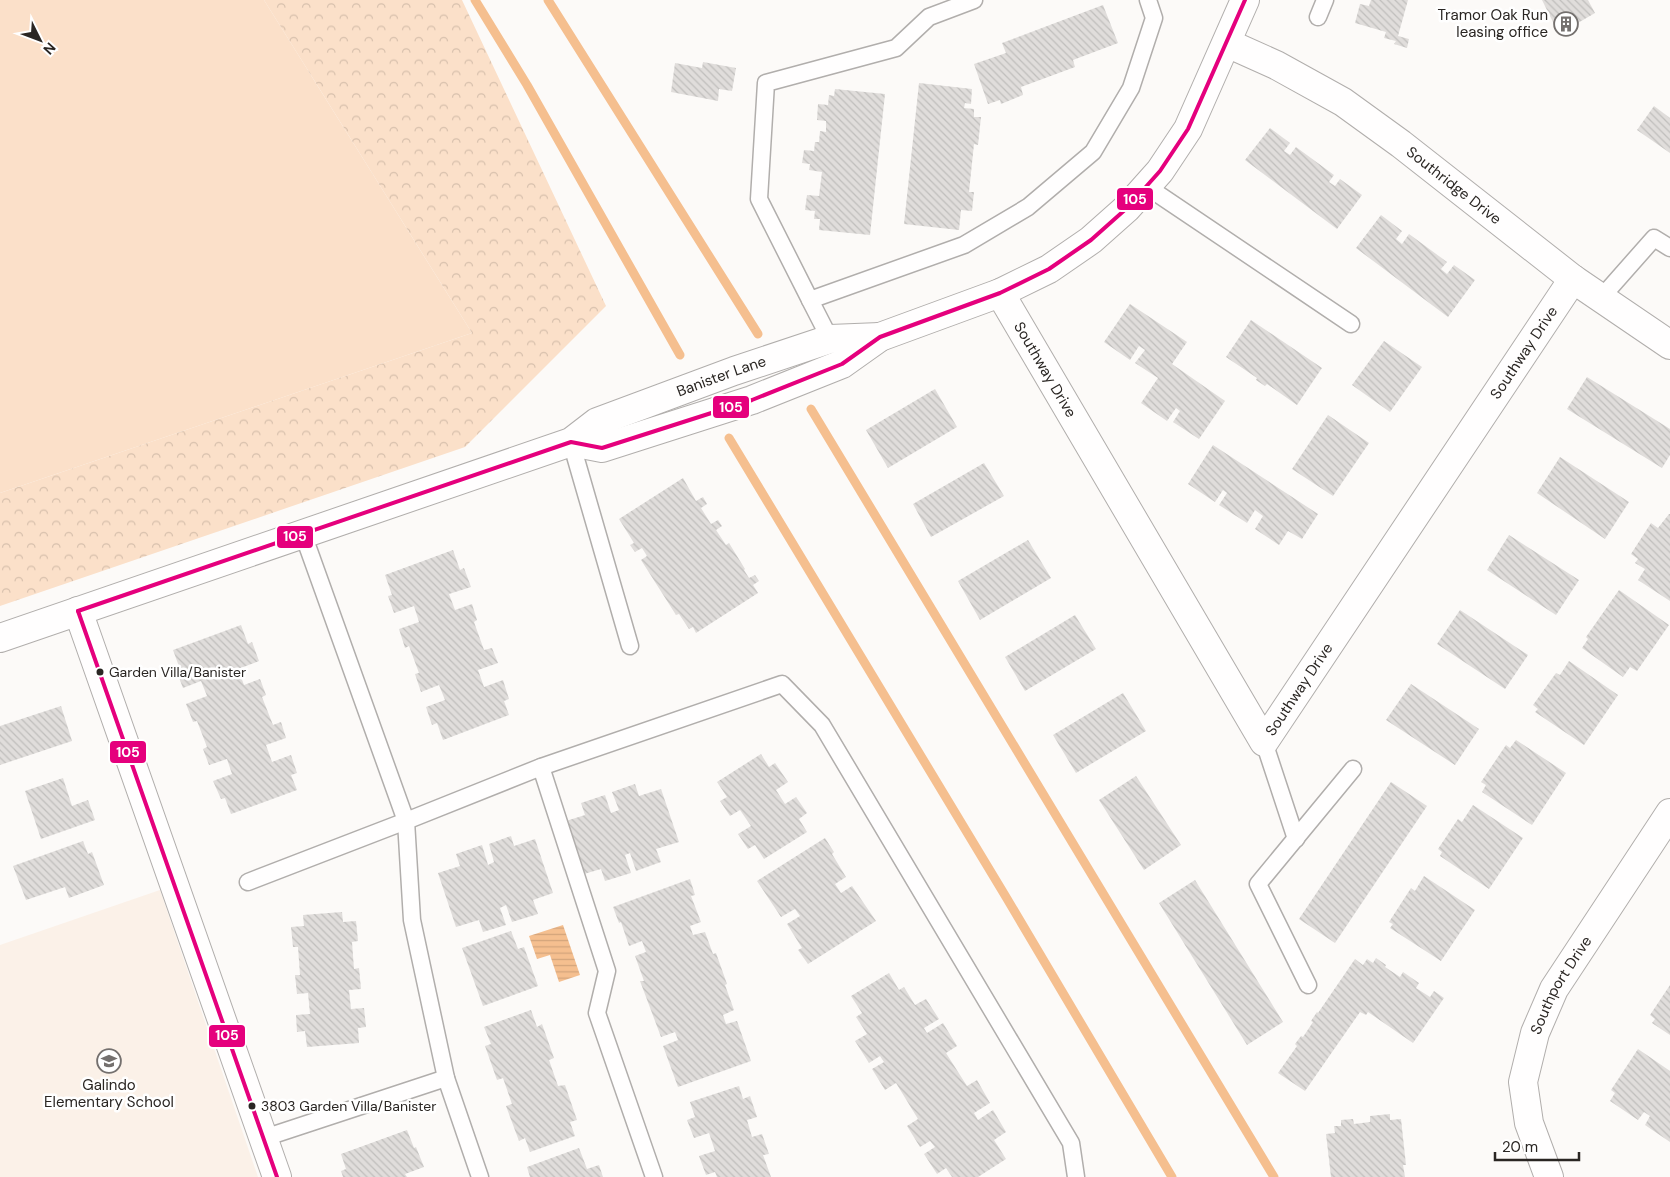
<svg xmlns="http://www.w3.org/2000/svg" width="1670" height="1177" font-family="'DM Sans',sans-serif">
<style>
.built{fill:#fbf1e8}
.green{fill:#fbe0c9}
.forest{fill:url(#forest-crowns)}
.water{fill:url(#water-rules)}
.lines{fill:none;stroke-linecap:round;stroke-linejoin:round}
.stream{stroke:#f5bf8f;stroke-width:9}
.building{fill:url(#building-back-hatch)}
.lane-casing{stroke:#b1aeac;stroke-width:19}
.street-casing{stroke:#b1aeac;stroke-width:30}
.secondary-casing{stroke:#b1aeac;stroke-width:30}
.lane{stroke:#fffefe;stroke-width:16}
.street{stroke:#fffefe;stroke-width:28}
.secondary{stroke:#fffefe;stroke-width:28}
.bus-1-casing{stroke:#fff;stroke-width:8}
.bus-1{stroke:#e5007d;stroke-width:4}
.bus-dot{fill:#2a2623;stroke:#fff;stroke-width:2}
.labels{text-anchor:middle;dominant-baseline:central;stroke-width:5;stroke-linejoin:round;paint-order:stroke}
.bus-label{font-size:14px;fill:#2a2623;stroke:#fff;text-anchor:start}
.poi-label{font-size:15px;fill:#2a2623;stroke:#fff;text-anchor:end}
.street-label{font-size:15px;fill:#2a2623;stroke:#fff}
.line-badge{stroke:#fff;stroke-width:2}
.badge-label{font-size:14px;text-anchor:middle;font-weight:bold;fill:#fff}
</style>
<defs>
<pattern id="forest-crowns" width="20" height="18" patternUnits="userSpaceOnUse" patternTransform="scale(1.25)"><rect width="20" height="18" fill="#fbe0c9"/><path d="M2 6a3 3 0 1 1 6 0M12 15a3 3 0 1 1 6 0" fill="none" stroke="#d7c0ac"/></pattern>
<pattern id="water-rules" width="6" height="5" patternUnits="userSpaceOnUse" patternTransform="scale(1.25)"><rect width="6" height="5" fill="#f5bf8f"/><path d="M0 2.5h6" fill="none" stroke="#d2a47b"/></pattern>
<pattern id="building-back-hatch" width="6" height="6" patternUnits="userSpaceOnUse" patternTransform="scale(1.25)"><rect width="6" height="6" fill="#e0dddb"/><path d="M-1 5l2 2M0 0l6 6M5-1l2 2" fill="none" stroke="#c0bebc"/></pattern>
</defs>
<rect width="100%" height="100%" fill="#fcfaf8"/>
<path class="built" d="M160,890L258,1177H0V945Z"/>
<path class="green" d="M0,0H264L472,333L0,493Z"/>
<path class="forest" d="M264,0H462L606,306L465,447L0,606V493L472,333Z"/>
<path class="water" d="M563,925L580,975L559,982L550,955L537,959L529,936Z"/>
<g class="lines">
<g class="stream">
<path d="M475,0L527,85L680,355"/>
<path d="M548,0L758,334"/>
<path d="M811,409L1274,1177"/>
<path d="M729,438L1006,897L1172,1177"/>
</g>
</g>
<g class="building">
<path d="M1371,0H1408L1398,36L1409,39L1407,48L1394,44L1396,41L1384,38L1386,32L1355,23L1360,4L1369,6Z"/>
<path d="M1542,0H1588L1595,13L1559,34Z"/>
<path d="M1103,5L1118,43L1073,60L1075,67L1021,87L1023,95L1001,104L1000,100L988,104L974,64L1006,53L1002,43Z"/>
<path d="M703,62L736,68L732,91L719,89L718,101L671,92L675,63L702,68Z"/>
<path d="M919,83L972,89L971,104L965,103L964,108L974,109V117H981L978,145L974,144L969,192H974L972,211L961,210L959,230L904,224Z"/>
<path d="M835,89L885,94L870,235L819,230L820,219H814L815,211L805,210L807,195L819,196L822,172L809,170L810,164L802,163L804,150L814,151L815,142H819L820,131L826,132V121L817,120L818,104L828,105L829,95L834,96Z"/>
<path d="M1654,106L1670,118V153L1637,130Z"/>
<path d="M1270,128L1290,143L1284,151L1290,155L1296,147L1334,175L1329,182L1335,186L1340,179L1362,195L1337,229L1245,160Z"/>
<path d="M1381,215L1402,231L1396,239L1402,244L1409,234L1447,262L1441,269L1447,274L1454,265L1475,280L1448,317L1356,248Z"/>
<path d="M1130,304L1187,342L1172,364L1225,401L1199,439L1173,422L1180,411L1176,408L1167,421L1141,403L1158,378L1135,363L1145,350L1139,346L1130,360L1104,342Z"/>
<path d="M1251,320L1322,368L1297,405L1267,384L1265,386L1256,380L1257,378L1226,357Z"/>
<path d="M1384,341L1422,367L1390,412L1352,385Z"/>
<path d="M1587,377L1670,429V455L1662,468L1567,409Z"/>
<path d="M935,389L957,427L888,468L866,430Z"/>
<path d="M1328,415L1369,443L1333,496L1292,469Z"/>
<path d="M1213,445L1318,514L1302,539L1288,531L1279,545L1255,529L1263,516L1255,510L1247,523L1219,505L1227,493L1223,490L1215,502L1188,484Z"/>
<path d="M1560,457L1629,502L1605,539L1537,493Z"/>
<path d="M984,463L1004,496L931,537L913,504Z"/>
<path d="M683,478L696,501L703,497L707,504L701,508L711,524L718,520L722,526L716,530L726,545L729,543L745,569L744,570L749,578L755,575L759,581L753,585L758,593L696,633L693,627L689,629L679,614L676,615L641,560L647,556L642,548L635,552L630,545L634,543L619,519Z"/>
<path d="M1669,514H1670V601L1638,580L1645,569L1635,563L1638,559L1631,554L1651,523L1658,528Z"/>
<path d="M1509,535L1579,580L1556,615L1487,570Z"/>
<path d="M1028,540L1051,578L980,620L958,581Z"/>
<path d="M453,550L460,570L464,568L471,587L449,594L455,610L472,604L477,620L474,622L484,650L492,648L498,663L478,670L484,687L503,680L509,699L504,701L509,715L443,740L437,723L432,725L426,707L445,700L439,685L421,692L415,674L419,673L409,646L405,648L399,629L419,622L414,606L394,613L388,596L392,595L385,575Z"/>
<path d="M1619,590L1669,625L1637,671L1630,667L1623,677L1582,648L1588,639L1586,637Z"/>
<path d="M1460,610L1528,655L1505,689L1437,644Z"/>
<path d="M1075,615L1096,649L1025,691L1005,657Z"/>
<path d="M241,625L248,644L252,642L259,661L238,669L244,685L260,679L266,695L262,697L273,725L281,722L286,738L266,745L272,762L291,755L297,773L291,775L297,790L231,814L225,798L221,799L213,781L232,774L227,759L209,765L203,749L207,747L197,721L193,722L186,704L207,696L201,681L183,688L176,670L180,669L173,650Z"/>
<path d="M1569,661L1618,695L1584,745L1535,712L1538,709L1533,705L1556,673L1560,675Z"/>
<path d="M1411,684L1479,729L1455,765L1386,720Z"/>
<path d="M1123,693L1146,731L1076,773L1053,735Z"/>
<path d="M61,706L72,741L0,765V726Z"/>
<path d="M1516,740L1566,773L1532,825L1482,792L1486,785L1481,782L1506,745L1510,748Z"/>
<path d="M761,754L769,767L775,763L788,782L776,790L785,804L796,797L807,813L799,819L807,832L764,859L755,845L748,849L738,834L751,826L740,810L730,816L720,801L727,797L717,782Z"/>
<path d="M1136,776L1181,845L1144,870L1099,800Z"/>
<path d="M63,778L72,806L88,800L95,820L41,839L25,791Z"/>
<path d="M1391,782L1427,806L1335,943L1299,919Z"/>
<path d="M635,784L639,796L661,789L679,842L656,849L661,862L636,871L630,853L625,855L631,873L605,881L601,869L584,874L566,821L585,815L581,803L605,795L611,813L619,810L612,792Z"/>
<path d="M1473,805L1523,838L1489,889L1440,856L1442,852L1438,849L1458,819L1462,822Z"/>
<path d="M511,836L514,846L535,839L553,893L533,900L538,914L512,922L506,905L500,908L506,925L483,932L479,920L456,927L438,873L460,866L456,854L482,845L488,865L494,862L489,844Z"/>
<path d="M825,838L834,852L832,854L846,877L835,884L841,893L852,886L876,921L808,964L798,950L802,948L787,924L800,916L795,909L781,917L757,881Z"/>
<path d="M83,841L88,854L92,852L104,885L69,898L65,887L26,900L13,866Z"/>
<path d="M1424,876L1475,910L1441,961L1390,928L1393,924L1389,922L1411,888L1415,891Z"/>
<path d="M690,879L695,895L691,896L701,922L690,926L693,935L705,932L713,954L716,953L727,984L725,985L734,1010L723,1015L726,1024L737,1021L751,1061L678,1087L663,1046L678,1040L675,1032L661,1037L640,981H644L635,956L646,952L642,941L629,946L621,922L619,923L613,907Z"/>
<path d="M1195,880L1283,1022L1247,1045L1159,903Z"/>
<path d="M342,912L343,922L356,921L358,941L352,942L354,969L359,968L361,989L349,990L351,1009L364,1008L366,1027L358,1028L359,1043L307,1047L305,1031L297,1032L296,1015L310,1014L308,993L297,994L295,975H300L298,947H293L291,927L304,926L303,915Z"/>
<path d="M511,931L518,949L524,947L538,986L483,1006L462,948Z"/>
<path d="M1376,958L1386,965L1385,967L1400,977L1403,972L1419,983L1416,988L1430,997L1434,991L1444,998L1413,1043L1368,1012L1366,1015L1360,1012L1305,1091L1278,1073L1297,1046L1295,1044L1301,1036L1303,1037L1313,1022L1311,1021L1317,1012L1318,1013L1355,959L1363,965L1367,959L1373,963Z"/>
<path d="M889,973L899,990L904,987L915,1005L926,999L939,1019L924,1028L927,1033L943,1023L957,1046L946,1053L967,1086L977,1080L990,1103L974,1113L978,1120L993,1110L1006,1132L994,1140L1006,1159L978,1177H952L946,1168L937,1174L924,1154L935,1147L930,1141L920,1147L907,1126L918,1119L896,1083L885,1090L872,1069L884,1062L880,1056L869,1063L855,1041L867,1034L856,1017L862,1013L851,996Z"/>
<path d="M1670,985V1035L1652,1023L1655,1019L1650,1015Z"/>
<path d="M531,1010L537,1027L542,1024L554,1058L549,1060L558,1086L565,1085L577,1120L570,1122L575,1136L530,1152L525,1138L519,1141L506,1106L512,1104L503,1078L497,1080L485,1046L491,1044L484,1027Z"/>
<path d="M1638,1049L1670,1071V1142L1645,1125L1650,1116L1644,1112L1638,1120L1610,1101L1615,1093L1611,1090Z"/>
<path d="M739,1086L743,1099L750,1096L757,1117L747,1120L752,1137L762,1134L769,1154L763,1155L771,1177H717L715,1172L706,1175L699,1156L715,1151L709,1133L694,1138L687,1120L695,1117L690,1102Z"/>
<path d="M1390,1114V1120L1401,1119L1406,1165H1403L1405,1177H1331L1326,1134L1335,1133L1334,1126H1341V1120L1353,1119L1354,1124L1370,1122V1116Z"/>
<path d="M407,1130L414,1148L416,1147L424,1167L405,1174L407,1177H343L341,1171L346,1169L341,1154Z"/>
<path d="M579,1148L587,1169L599,1165L603,1177H530L527,1167Z"/>
</g>
<g class="lines">
<g class="lane-casing">
<g id="lane">
<path d="M974,0L929,17L896,48L766,83L759,199L810,300L964,245L1028,207L1093,152L1131,88L1154,18L1148,0"/>
<path d="M1318,17L1325,0"/>
<path d="M1146,186L1351,324"/>
<path d="M1601,298L1654,238L1670,248"/>
<path d="M810,300L830,339"/>
<path d="M571,442L630,646"/>
<path d="M303,534L406,821L412,920L446,1078L480,1177"/>
<path d="M1264,742L1296,839"/>
<path d="M541,767L607,971L597,1013L654,1177"/>
<path d="M248,882L406,821L541,767L782,684L822,725L1071,1143L1076,1177"/>
<path d="M1308,985L1258,884L1353,769"/>
<path d="M264,1138L446,1078"/>
</g>
</g>
<g class="street-casing">
<g id="street">
<path id="s1" d="M1000,293L1264,742L1573,279"/>
<path d="M78,611L277,1177"/>
<path id="s2" d="M1549,1177L1529,1123L1523,1082L1535,1033L1554,989L1670,813"/>
</g>
</g>
<g class="secondary-casing">
<g id="secondary">
<path id="s3" d="M1227,43L1276,65L1343,102L1401,144L1573,279L1670,345"/>
<path d="M571,442L602,448L752,400L842,364L880,337L1000,293L1049,269L1091,240L1127,208L1160,171L1188,129L1245,0"/>
<path id="s4" d="M0,638L571,442L597,422L734,371L830,339L880,337"/>
</g>
</g>
<use href="#lane" class="lane"/>
<use href="#street" class="street"/>
<use href="#secondary" class="secondary"/>
<g class="bus-1-casing">
<g id="bus-1">
<path d="M78,611L571,442L602,448L752,400L842,364L880,337L1000,293L1049,269L1091,240L1127,208L1160,171L1188,129L1245,0"/>
<path d="M78,611L277,1177"/>
</g>
</g>
<use href="#bus-1" class="bus-1"/>
</g>
<defs>
<g id="building-ring" transform="scale(1.25)"><circle r="9.5" fill="#fff" stroke="#74706e" stroke-width="1.5"/><path d="M-4-6H4V6H1V3H-1V6H-4ZM-2.5-4.3h1.7v1.8h-1.7ZM.8-4.3h1.7v1.8H.8ZM-2.5-1h1.7V.8h-1.7ZM.8-1h1.7V.8H.8Z" fill="#74706e"/></g>
<g id="school-ring" transform="scale(1.25)"><circle r="9.5" fill="#fff" stroke="#74706e" stroke-width="1.5"/><path d="M0-5L7-2L0 1L-7-2ZM-4 1L0 2.5L4 1V4Q0 6-4 4Z" fill="#74706e"/></g>
</defs>
<g fill-rule="evenodd">
<use href="#building-ring" x="1566" y="24"/>
<use href="#school-ring" x="109" y="1061"/>
</g>
<g class="bus-dot">
<circle cx="100" cy="672" r="4.5"/>
<circle cx="252" cy="1106" r="4.5"/>
</g>
<g class="labels">
<g class="bus-label">
<text x="109" y="672">Garden Villa/Banister</text>
<text x="261" y="1106">3803 Garden Villa/Banister</text>
</g>
<g class="poi-label">
<text x="1548" y="15">Tramor Oak Run<tspan x="1548" dy="17">leasing office</tspan></text>
<text x="109" y="1085" text-anchor="middle">Galindo<tspan x="109" dy="17">Elementary School</tspan></text>
</g>
<g class="street-label">
<text stroke="none"><textPath href="#s3" startOffset="269">Southridge Drive</textPath></text>
<text stroke="none"><textPath href="#s1" startOffset="989">Southway Drive</textPath></text>
<text stroke="none"><textPath href="#s1" startOffset="89">Southway Drive</textPath></text>
<text stroke="none"><textPath href="#s4" startOffset="769">Banister Lane</textPath></text>
<text stroke="none"><textPath href="#s1" startOffset="584">Southway Drive</textPath></text>
<text stroke="none"><textPath href="#s2" startOffset="204">Southport Drive</textPath></text>
</g>
</g>
<g class="line-badge">
<rect x="1116" y="187" width="38" height="24" rx="5" fill="#e5007d"/>
<rect x="712" y="395" width="38" height="24" rx="5" fill="#e5007d"/>
<rect x="276" y="525" width="38" height="24" rx="5" fill="#e5007d"/>
<rect x="109" y="740" width="38" height="24" rx="5" fill="#e5007d"/>
<rect x="208" y="1024" width="38" height="24" rx="5" fill="#e5007d"/>
</g>
<g class="badge-label">
<text x="1135" y="204">105</text>
<text x="731" y="412">105</text>
<text x="295" y="541">105</text>
<text x="128" y="757">105</text>
<text x="227" y="1040">105</text>
</g>
<g transform="translate(40 40) rotate(132)" stroke="#ffffff" stroke-width="4" paint-order="stroke">
<path d="M0-4L9 19L0 12L-9 19Z" fill="#2a2623"/>
<text y="-8" font-size="14" font-weight="bold" text-anchor="middle" fill="#2a2623">N</text>
</g>
<path d="M1495 1152v8h84v-8" fill="none" stroke="#2a2623" stroke-width="2.5"/>
<text x="1502" y="1152" font-size="15" fill="#2a2623" stroke="#ffffff" stroke-width="4" paint-order="stroke">20 m</text>
</svg>
